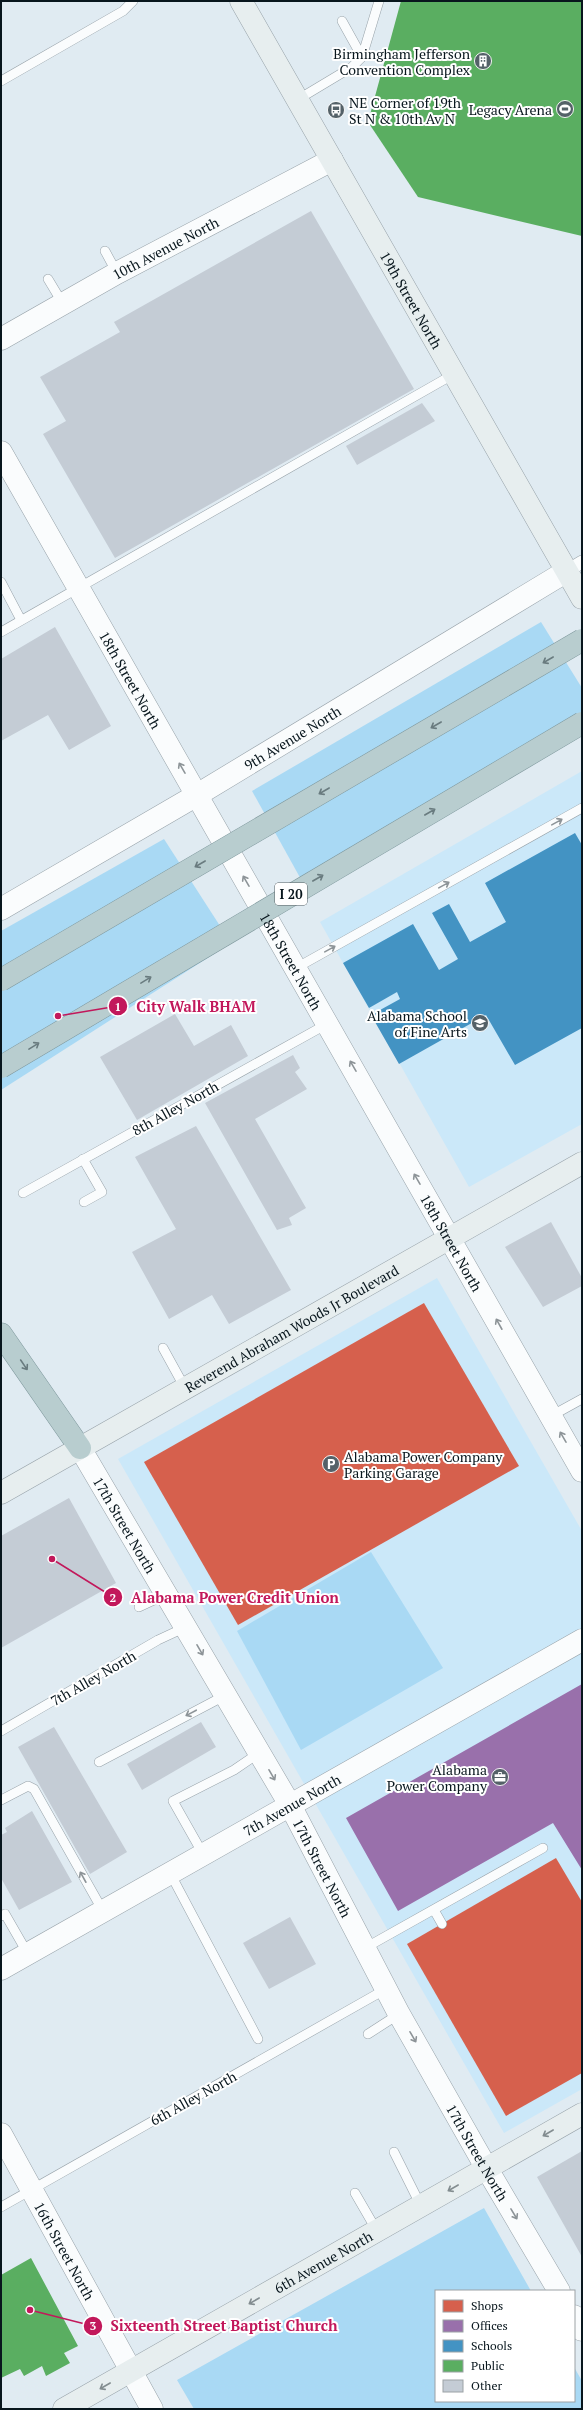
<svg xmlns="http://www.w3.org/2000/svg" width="583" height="2410" font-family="'PT Serif',serif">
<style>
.built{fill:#cbe8f9}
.green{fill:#a9d9f4}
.shops{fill:#d6604d}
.offices{fill:#9970ab}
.schools{fill:#4393c3}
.public{fill:#5aae61}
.building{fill:#c4ccd5}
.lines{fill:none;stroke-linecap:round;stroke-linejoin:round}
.service-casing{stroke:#97a2a9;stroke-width:10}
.pedestrian-casing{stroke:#97a2a9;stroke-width:14}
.tertiary-casing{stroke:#97a2a9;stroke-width:23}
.secondary-casing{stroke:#97a2a9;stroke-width:23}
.motorway-casing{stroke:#7e979c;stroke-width:23}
.service{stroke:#fafcfd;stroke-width:9}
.pedestrian{stroke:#fafcfd;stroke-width:13}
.tertiary{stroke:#fafcfd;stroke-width:22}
.secondary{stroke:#e7eeef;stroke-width:22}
.motorway{stroke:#b8cdcf;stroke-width:22}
.motorway-bridge-casing{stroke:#7e979c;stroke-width:23;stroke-linecap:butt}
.motorway-bridge{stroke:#b8cdcf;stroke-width:22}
.oneway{stroke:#697b7f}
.oneway2{stroke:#8d9498}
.oneway3{stroke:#838d90}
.labels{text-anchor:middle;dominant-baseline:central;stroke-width:4;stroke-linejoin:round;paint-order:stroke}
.shield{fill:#fff;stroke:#525c61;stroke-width:1}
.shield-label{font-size:13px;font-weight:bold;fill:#08161d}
.poi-label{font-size:14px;fill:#08161d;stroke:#fff;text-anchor:end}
.street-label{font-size:14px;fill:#08161d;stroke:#fff}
.leader{fill:none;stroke:#c2185b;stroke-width:1.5}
.callout-dot{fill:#c2185b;stroke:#fff;stroke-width:1.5}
.mark-label{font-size:12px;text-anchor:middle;font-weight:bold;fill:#fff}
.callout-label{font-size:15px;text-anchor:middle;font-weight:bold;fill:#c2185b;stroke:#fff;stroke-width:4;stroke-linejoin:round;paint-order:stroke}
</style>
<rect width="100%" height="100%" fill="#e0ebf2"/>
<g class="built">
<path d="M582,771V1124L469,1187L320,922Z"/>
<path d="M437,1278L582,1531V2089L504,2133L118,1459Z"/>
</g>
<g class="green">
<path d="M541,622L582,688V727L308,892L252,791Z"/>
<path d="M164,839L231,943L1,1090V931Z"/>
<path d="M371,1552L443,1668L301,1750L237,1631Z"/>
<path d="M484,2208L531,2291H436V2401H574V2367L582,2381V2409H194L177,2380Z"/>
</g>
<g class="shops">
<path d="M424,1303L519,1466L238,1625L144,1462Z"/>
<path d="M556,1858L582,1902V2073L506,2116L407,1944Z"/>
</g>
<path class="offices" d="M582,1684V1870L553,1823L398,1911L346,1818Z"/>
<path class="schools" d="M575,833L582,845V1028L515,1065L486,1015L399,1064L371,1015L400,999L397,992L369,1008L343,963L413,924L439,970L458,959L432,913L449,904L470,942L506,922L485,883Z"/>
<g class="public">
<path d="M401,1H582V236L418,197L368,122Z"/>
<path d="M31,2258L78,2346L64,2353L70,2363L46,2376L42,2366L24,2376L20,2369L1,2378V2275Z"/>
</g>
<g class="building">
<path d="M311,211L414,389L115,558L43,434L66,421L40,377L120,332L114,322Z"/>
<path d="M422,403L435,421L357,465L346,446Z"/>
<path d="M55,627L111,726L69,750L48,715L1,741V659Z"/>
<path d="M175,1014L194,1046L231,1025L248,1056L137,1120L100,1057Z"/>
<path d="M293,1055L300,1068L295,1072L307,1089L255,1119L306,1208L289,1218L292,1225L277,1230L205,1103Z"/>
<path d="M196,1126L291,1290L229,1324L212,1295L169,1319L132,1252L176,1229L135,1157Z"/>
<path d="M551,1222L582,1278V1286L543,1307L505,1247Z"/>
<path d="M69,1498L116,1583L1,1648V1536Z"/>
<path d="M201,1722L216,1747L142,1790L127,1764Z"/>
<path d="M54,1727L127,1852L90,1874L18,1747Z"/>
<path d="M32,1811L72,1882L19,1910L1,1878V1835L7,1832L5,1828Z"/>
<path d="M290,1917L316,1964L269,1989L243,1943Z"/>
<path d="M582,2151V2257L537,2177Z"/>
</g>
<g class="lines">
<g class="service-casing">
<g id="service">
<path d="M342,21L362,57"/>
<path d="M1,81L123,11L133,1"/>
<path d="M297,100L352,67L362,57L379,1"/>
<path d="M105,251L117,273"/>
<path d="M48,279L63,304"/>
<path d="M1,582L21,620"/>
<path d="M1,632L454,374"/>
<path d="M296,968L582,808"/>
<path d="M83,1159L102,1192L84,1202"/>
<path d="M23,1193L327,1024"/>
<path d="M163,1348L185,1388"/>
<path d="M551,1416L582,1399"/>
<path d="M139,1607L167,1594"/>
<path d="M1,1731L158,1640L186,1627"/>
<path d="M99,1762L226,1695"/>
<path d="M1,1800L28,1786L34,1789L103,1911"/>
<path d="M203,1854L173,1801L234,1770L259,1753"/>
<path d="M170,1873L258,2039"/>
<path d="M434,1910L442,1924"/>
<path d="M1,1916L5,1914L28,1954"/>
<path d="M365,1948L543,1848"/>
<path d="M368,2034L399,2014"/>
<path d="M394,2152L421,2206"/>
<path d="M355,2193L377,2231"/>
<path d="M1,2207L386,1989"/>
</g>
</g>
<g class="pedestrian-casing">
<path id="pedestrian" d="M567,571L582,562"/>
</g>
<g class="tertiary-casing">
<g id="tertiary">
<path id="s1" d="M1,339L117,273L332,160"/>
<path id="s2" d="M1,452L582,1471"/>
<path id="s3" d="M1,909L197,795L567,571"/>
<path id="s4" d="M80,1448L290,1805L399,2014L487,2169L559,2291"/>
<path id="s5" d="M1,1969L582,1640"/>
<path id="s6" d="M1,2134L152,2409"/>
<path d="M574,2316L582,2330"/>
</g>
</g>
<g class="secondary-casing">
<g id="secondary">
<path id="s7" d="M241,1L582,598"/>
<path id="s8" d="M1,1493L582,1163"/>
<path id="s9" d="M64,2409L582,2114"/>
</g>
</g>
<g class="motorway-casing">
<path id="motorway" d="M1,1334L80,1448"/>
</g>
<use href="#service" class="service"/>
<use href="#pedestrian" class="pedestrian"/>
<use href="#tertiary" class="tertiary"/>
<use href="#secondary" class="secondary"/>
<use href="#motorway" class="motorway"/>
<g class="motorway-bridge-casing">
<g id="motorway-bridge">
<path d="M1,980L582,640"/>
<path d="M1,1067L582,723"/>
</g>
</g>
<use href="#motorway-bridge" class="motorway-bridge"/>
</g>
<defs><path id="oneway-shaft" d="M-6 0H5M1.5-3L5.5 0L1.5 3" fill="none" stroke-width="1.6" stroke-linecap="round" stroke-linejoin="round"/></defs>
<g class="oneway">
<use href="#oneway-shaft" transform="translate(548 660) rotate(150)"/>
<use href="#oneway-shaft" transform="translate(436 725) rotate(150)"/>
<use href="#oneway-shaft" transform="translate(324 791) rotate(150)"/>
<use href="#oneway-shaft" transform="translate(430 812) rotate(-30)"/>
<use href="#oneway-shaft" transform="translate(200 864) rotate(150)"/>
<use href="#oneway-shaft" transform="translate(318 878) rotate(-30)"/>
<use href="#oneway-shaft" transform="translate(146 980) rotate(-31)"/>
<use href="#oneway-shaft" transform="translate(34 1046) rotate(-32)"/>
<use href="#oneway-shaft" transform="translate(24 1365) rotate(56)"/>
</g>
<g class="oneway2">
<use href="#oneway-shaft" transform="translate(182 768) rotate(-120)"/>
<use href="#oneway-shaft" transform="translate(557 822) rotate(-29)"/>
<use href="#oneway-shaft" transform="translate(246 881) rotate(-120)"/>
<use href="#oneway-shaft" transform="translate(444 885) rotate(-29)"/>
<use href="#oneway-shaft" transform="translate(330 949) rotate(-29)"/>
<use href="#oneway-shaft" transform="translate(353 1066) rotate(-120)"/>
<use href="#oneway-shaft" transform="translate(417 1179) rotate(-120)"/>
<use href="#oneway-shaft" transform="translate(499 1324) rotate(-119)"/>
<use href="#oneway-shaft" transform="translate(563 1437) rotate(-120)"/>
<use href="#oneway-shaft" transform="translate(200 1650) rotate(60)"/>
<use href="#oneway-shaft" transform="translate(191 1713) rotate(152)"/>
<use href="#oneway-shaft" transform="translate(272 1775) rotate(60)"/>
<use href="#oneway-shaft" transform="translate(83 1877) rotate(-119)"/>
<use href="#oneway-shaft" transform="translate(413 2037) rotate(60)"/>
<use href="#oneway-shaft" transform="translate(514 2214) rotate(59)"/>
</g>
<g class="oneway3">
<use href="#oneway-shaft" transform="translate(548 2133) rotate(150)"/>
<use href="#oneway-shaft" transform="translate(453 2188) rotate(150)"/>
<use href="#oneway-shaft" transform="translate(254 2301) rotate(150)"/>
<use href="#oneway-shaft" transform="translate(105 2386) rotate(150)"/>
</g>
<defs>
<g id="building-disc" transform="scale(0.9)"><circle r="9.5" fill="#546168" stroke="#fff"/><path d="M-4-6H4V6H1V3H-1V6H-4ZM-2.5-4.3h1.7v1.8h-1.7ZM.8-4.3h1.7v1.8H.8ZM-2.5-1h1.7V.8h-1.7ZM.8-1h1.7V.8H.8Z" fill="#fff"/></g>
<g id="stadium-disc" transform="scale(0.9)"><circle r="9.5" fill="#546168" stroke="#fff"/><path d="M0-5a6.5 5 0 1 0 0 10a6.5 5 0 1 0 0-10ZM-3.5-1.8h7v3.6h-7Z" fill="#fff"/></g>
<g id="bus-disc" transform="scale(0.9)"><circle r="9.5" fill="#546168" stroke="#fff"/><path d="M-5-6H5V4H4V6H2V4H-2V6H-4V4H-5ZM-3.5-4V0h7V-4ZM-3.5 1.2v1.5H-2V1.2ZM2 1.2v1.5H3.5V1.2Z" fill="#fff"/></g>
<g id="school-disc" transform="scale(0.9)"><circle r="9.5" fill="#546168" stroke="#fff"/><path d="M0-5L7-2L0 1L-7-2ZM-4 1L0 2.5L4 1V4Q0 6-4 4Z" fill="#fff"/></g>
<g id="parking-disc" transform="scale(0.9)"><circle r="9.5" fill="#546168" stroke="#fff"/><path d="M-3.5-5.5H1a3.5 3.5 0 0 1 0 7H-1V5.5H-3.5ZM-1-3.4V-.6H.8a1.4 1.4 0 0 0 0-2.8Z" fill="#fff"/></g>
<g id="office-disc" transform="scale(0.9)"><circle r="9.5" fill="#546168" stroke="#fff"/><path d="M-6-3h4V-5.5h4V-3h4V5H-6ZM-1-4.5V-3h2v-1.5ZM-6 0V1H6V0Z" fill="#fff"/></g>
</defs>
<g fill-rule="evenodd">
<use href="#building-disc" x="483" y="61"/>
<use href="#stadium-disc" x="565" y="109"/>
<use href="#bus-disc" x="336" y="110"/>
<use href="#school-disc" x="480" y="1023"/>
<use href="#parking-disc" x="331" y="1464"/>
<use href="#office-disc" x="500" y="1777"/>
</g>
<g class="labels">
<rect class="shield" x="275" y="883" width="32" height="22" rx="3"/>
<g class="shield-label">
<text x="291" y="894">I 20</text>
</g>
<g class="poi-label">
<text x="470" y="53">Birmingham Jefferson<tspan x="470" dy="16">Convention Complex</tspan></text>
<text x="349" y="102" text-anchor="start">NE Corner of 19th<tspan x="349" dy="16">St N &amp; 10th Av N</tspan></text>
<text x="552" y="109">Legacy Arena</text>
<text x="467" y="1015">Alabama School<tspan x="467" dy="16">of Fine Arts</tspan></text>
<text x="344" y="1456" text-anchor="start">Alabama Power Company<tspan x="344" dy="16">Parking Garage</tspan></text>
<text x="487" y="1769">Alabama<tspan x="487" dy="16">Power Company</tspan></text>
</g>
<g class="street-label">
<text stroke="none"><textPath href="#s1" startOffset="188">10th Avenue North</textPath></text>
<text stroke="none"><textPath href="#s7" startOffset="344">19th Street North</textPath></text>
<text stroke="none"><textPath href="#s2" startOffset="262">18th Street North</textPath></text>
<text stroke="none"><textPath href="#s3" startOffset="338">9th Avenue North</textPath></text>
<text stroke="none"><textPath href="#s2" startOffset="586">18th Street North</textPath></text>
<text transform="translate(175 1108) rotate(-29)">8th Alley North</text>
<text stroke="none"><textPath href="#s2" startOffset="910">18th Street North</textPath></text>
<text stroke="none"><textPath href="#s8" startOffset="334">Reverend Abraham Woods Jr Boulevard</textPath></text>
<text stroke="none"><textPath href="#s4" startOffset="89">17th Street North</textPath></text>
<text transform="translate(93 1678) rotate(-30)">7th Alley North</text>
<text stroke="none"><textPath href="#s5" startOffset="334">7th Avenue North</textPath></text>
<text stroke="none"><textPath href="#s4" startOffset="485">17th Street North</textPath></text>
<text transform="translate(193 2098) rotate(-29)">6th Alley North</text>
<text stroke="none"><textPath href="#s4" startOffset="809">17th Street North</textPath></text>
<text stroke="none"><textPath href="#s6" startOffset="133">16th Street North</textPath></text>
<text stroke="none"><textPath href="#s9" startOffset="298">6th Avenue North</textPath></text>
</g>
</g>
<path class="leader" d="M58 1016L118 1006M52 1559L113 1597M30 2310L93 2326"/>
<g class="callout-dot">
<circle cx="58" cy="1016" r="4"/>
<circle cx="52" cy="1559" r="4"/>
<circle cx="30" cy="2310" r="4"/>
<circle cx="118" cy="1006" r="10"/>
<circle cx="113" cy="1597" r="10"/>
<circle cx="93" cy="2326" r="10"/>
</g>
<g class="mark-label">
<text x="118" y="1011">1</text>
<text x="113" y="1602">2</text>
<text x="93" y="2330">3</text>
</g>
<g class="callout-label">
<text x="196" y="1012">City Walk BHAM</text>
<text x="235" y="1603">Alabama Power Credit Union</text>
<text x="224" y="2331">Sixteenth Street Baptist Church</text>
</g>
<rect width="583" height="2410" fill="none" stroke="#08161d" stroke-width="4"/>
<rect x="435" y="2290" width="140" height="112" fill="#ffffff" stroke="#9ca2a5"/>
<rect x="443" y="2300" width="20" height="12" fill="#d6604d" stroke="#9ca2a5"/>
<text x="471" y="2310" font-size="12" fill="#08161d">Shops</text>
<rect x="443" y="2320" width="20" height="12" fill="#9970ab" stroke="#9ca2a5"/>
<text x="471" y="2330" font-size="12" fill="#08161d">Offices</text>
<rect x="443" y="2340" width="20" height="12" fill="#4393c3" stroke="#9ca2a5"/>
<text x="471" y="2350" font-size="12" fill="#08161d">Schools</text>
<rect x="443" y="2360" width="20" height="12" fill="#5aae61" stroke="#9ca2a5"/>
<text x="471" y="2370" font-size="12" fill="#08161d">Public</text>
<rect x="443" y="2380" width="20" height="12" fill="#c4ccd5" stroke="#9ca2a5"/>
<text x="471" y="2390" font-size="12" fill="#08161d">Other</text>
</svg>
